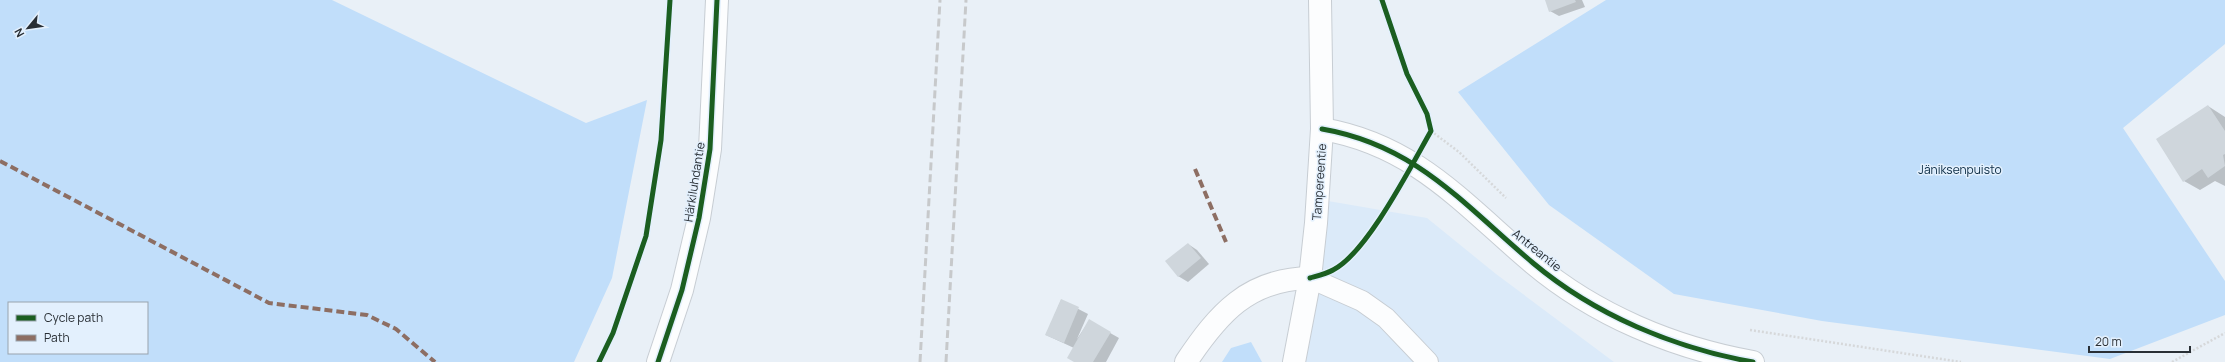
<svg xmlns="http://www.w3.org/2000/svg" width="2225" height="362" font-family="Manrope,sans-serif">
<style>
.built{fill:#dbeaf9}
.green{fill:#c1defa;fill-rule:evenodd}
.shadow{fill:#0003}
.building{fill:#cfd6dc}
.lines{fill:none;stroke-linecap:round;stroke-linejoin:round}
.lane-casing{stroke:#c7cdd3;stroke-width:22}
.street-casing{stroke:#c7cdd3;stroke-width:24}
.secondary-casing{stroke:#c7cdd3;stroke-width:24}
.path{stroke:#d6d8da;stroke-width:2.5;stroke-dasharray:2 2;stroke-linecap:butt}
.lane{stroke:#fcfdfe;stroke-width:20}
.street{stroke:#fcfdfe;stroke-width:22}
.secondary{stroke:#fcfdfe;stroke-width:22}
.rail{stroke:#c7c9cb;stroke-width:3;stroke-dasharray:8 4;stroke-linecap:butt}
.quiet{stroke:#8d6e63;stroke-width:4;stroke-dasharray:8 4;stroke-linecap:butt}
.cycleway-casing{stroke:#e3f0fd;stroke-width:8}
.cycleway{stroke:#1b5e20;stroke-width:5}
.labels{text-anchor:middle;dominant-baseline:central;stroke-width:3;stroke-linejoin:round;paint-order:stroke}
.park-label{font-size:12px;fill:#0b2c45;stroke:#e3f0fd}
.street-label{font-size:12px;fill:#292f35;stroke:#e3f0fd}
</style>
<rect width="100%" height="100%" fill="#e9f0f7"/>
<path class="built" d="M1328,201L1427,218L1496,274L1614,362H1305Z"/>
<g class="green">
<path d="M0,0H332L586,123L647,100L612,278L574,362H0ZM9,303H147V353H9Z"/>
<path d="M1606,0H2225V44L2123,128L2225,281V315L2110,359L1822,321L1674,294L1549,205L1458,92Z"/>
<path d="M1251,342L1262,362H1222L1231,348Z"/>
</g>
<g class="shadow">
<path d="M1546,0H1582L1585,7L1559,16L1550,11Z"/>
<path d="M2208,106L2225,117V186L2215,181L2200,190L2184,181Z"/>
<path d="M1188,244L1197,250L1209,264L1188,282L1178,276Z"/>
<path d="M1061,300L1088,314L1077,339L1089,321L1119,338L1106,362H1076L1074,348L1046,335Z"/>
</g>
<g class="building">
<path d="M1545,0H1575L1576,2L1549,12Z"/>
<path d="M2208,105L2225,131V154L2223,155L2225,166L2208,178L2202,169L2183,182L2156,139Z"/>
<path d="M1188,243L1201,258L1178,277L1165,261Z"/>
<path d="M1061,299L1079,307L1064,343L1045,335Z"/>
<path d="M1089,319L1111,332L1093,362H1074L1067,358Z"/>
</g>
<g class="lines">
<g class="lane-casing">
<path id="lane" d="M1310,278L1362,301L1386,318L1428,362"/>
</g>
<g class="street-casing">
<g id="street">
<path d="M1322,129C1416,145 1464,205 1533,263C1595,315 1674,348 1753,362"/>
<path d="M658,362L682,290L699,218L710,149L717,0"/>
</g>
</g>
<g class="secondary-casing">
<g id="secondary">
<path d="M1186,362C1218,314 1248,279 1310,278"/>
<path d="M1294,362L1310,278L1316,223L1322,129L1320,0"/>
</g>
</g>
<g class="path">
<path d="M1431,131L1459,152L1506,198"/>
<path d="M1750,330L1961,362"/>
<path d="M2172,362L2225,333"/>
</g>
<use href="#lane" class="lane"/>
<use href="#street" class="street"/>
<use href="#secondary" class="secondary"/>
<g class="rail">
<path d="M920,362L940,0"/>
<path d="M946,362L966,0"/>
</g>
<g class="quiet">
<path d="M0,161L269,303L367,315L396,329L435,362"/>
<path d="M1195,169L1226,242"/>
</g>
<g class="cycleway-casing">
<g id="cycleway">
<path d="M1322,129C1416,145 1464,205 1533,263C1595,315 1674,348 1753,362"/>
<path d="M1310,278C1317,276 1326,274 1333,270C1367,253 1411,166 1431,131L1427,114L1407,74L1382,0"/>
<path d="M599,362L613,333L646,236L661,140L670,0"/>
<path d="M658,362L682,290L699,218L710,149L717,0"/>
</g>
</g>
<use href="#cycleway" class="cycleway"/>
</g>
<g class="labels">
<g class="park-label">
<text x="1960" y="169">Jäniksenpuisto</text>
</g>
<g class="street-label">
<text transform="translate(694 182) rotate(-81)">Härkiluhdantie</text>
<text transform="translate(1319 182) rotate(-86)">Tampereentie</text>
<text transform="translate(1537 250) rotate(39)">Antreantie</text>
</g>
</g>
<rect x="8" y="302" width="140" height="52" fill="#e3f0fd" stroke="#99a3ad"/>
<rect x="16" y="315" width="20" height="6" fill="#1b5e20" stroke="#99a3ad"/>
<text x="44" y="322" font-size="12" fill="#292f35">Cycle path</text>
<rect x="16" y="335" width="20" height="6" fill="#8d6e63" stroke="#99a3ad"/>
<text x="44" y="342" font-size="12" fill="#292f35">Path</text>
<g transform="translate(28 28) rotate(241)" stroke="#e3f0fd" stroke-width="3" paint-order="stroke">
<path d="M0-3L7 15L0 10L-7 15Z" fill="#292f35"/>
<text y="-6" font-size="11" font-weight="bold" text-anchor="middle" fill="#292f35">N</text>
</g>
<path d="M2089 346v6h101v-6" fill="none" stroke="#292f35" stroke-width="2"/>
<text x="2095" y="346" font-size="12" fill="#292f35" stroke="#e3f0fd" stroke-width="3" paint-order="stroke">20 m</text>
</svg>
